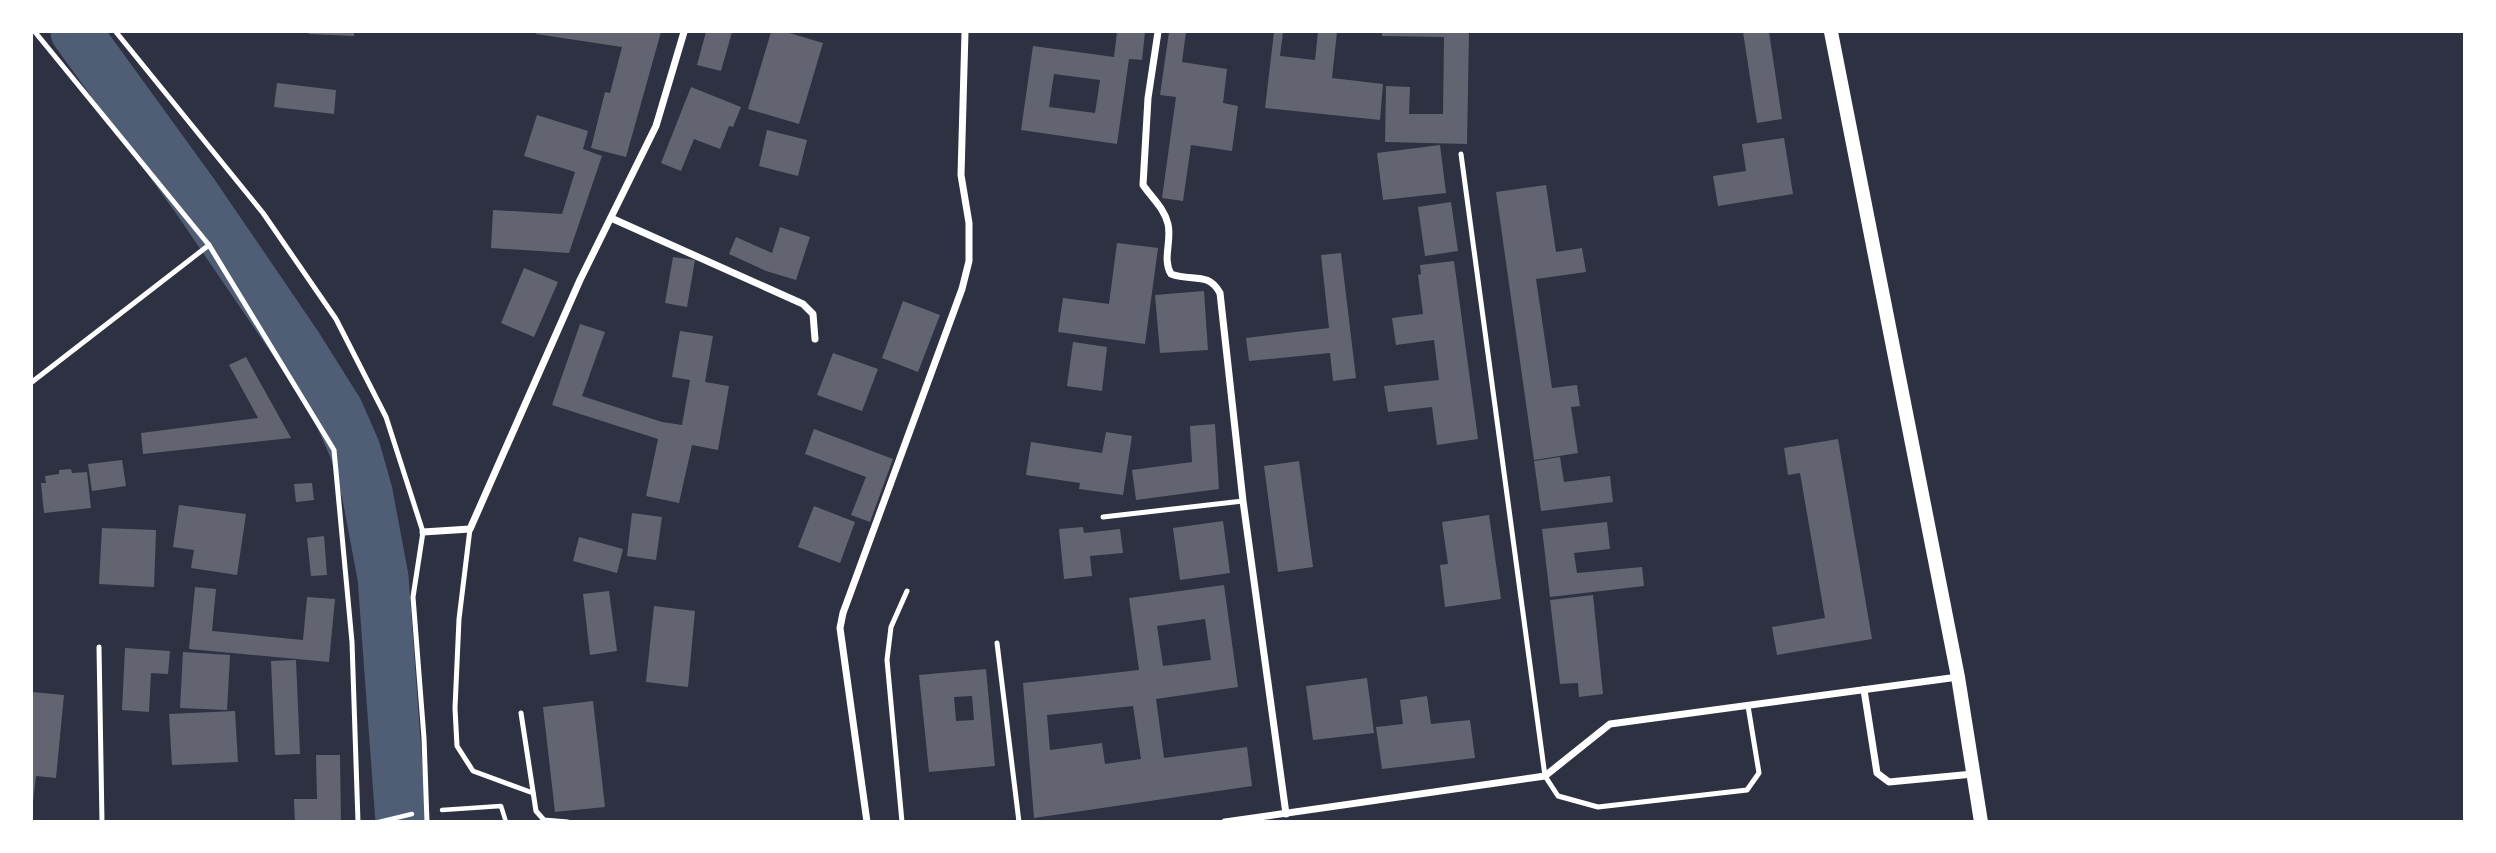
<svg xmlns="http://www.w3.org/2000/svg" width="2496" height="853" font-family="Mulish,sans-serif">
<style>
.lines{fill:none;stroke-linecap:round;stroke-linejoin:round}
.river{stroke:#4f5d75;stroke-width:51}
.building{fill:#626471;fill-rule:evenodd}
.path{stroke:#fff;stroke-width:4.5}
.service{stroke:#fff;stroke-width:5}
.minor{stroke:#fff;stroke-width:7}
.secondary{stroke:#fff;stroke-width:14}
</style>
<rect width="100%" height="100%" fill="#2d3142"/>
<g class="lines">
<path class="river" d="M76,32L195,196L296,344L338,411L355,450L367,492L383,577L401,822"/>
</g>
<g class="building">
<path d="M310,32H354V36L309,34Z"/>
<path d="M537,32H661L626,157L591,148L605,92L610,93L622,47L536,34Z"/>
<path d="M706,32H732L721,71L697,65Z"/>
<path d="M771,32H786L823,43L799,124L748,109Z"/>
<path d="M1117,32H1145L1142,60L1129,59L1117,144L1021,130L1033,46L1114,57ZM1054,74L1100,80L1095,113L1049,107Z"/>
<path d="M1169,32H1186L1182,62L1227,69L1223,103L1238,106L1232,151L1191,145L1183,201L1162,198L1176,97L1160,95Z"/>
<path d="M1274,32H1283L1280,56L1315,60L1318,32H1337L1332,78L1383,84L1380,120L1265,108Z"/>
<path d="M1382,32H1469L1467,144L1385,142L1386,86L1410,87L1409,114H1443L1444,37L1382,36Z"/>
<path d="M1743,32H1769L1782,119L1757,123Z"/>
<path d="M277,83L336,90L334,114L274,107Z"/>
<path d="M691,87L741,107L733,127L729,126L720,149L694,139L681,171L661,163Z"/>
<path d="M537,115L588,131L583,149L602,156L569,253L491,248L493,210L562,214L575,172L524,156Z"/>
<path d="M767,130L807,140L798,176L759,166Z"/>
<path d="M1784,138L1793,194L1718,206L1713,176L1746,171L1742,144Z"/>
<path d="M1440,145L1446,193L1383,200L1377,153Z"/>
<path d="M1546,185L1556,252L1582,248L1586,272L1536,279L1552,388L1577,385L1580,406L1571,407L1578,453L1534,460L1496,192Z"/>
<path d="M1451,202L1458,251L1425,256L1418,207Z"/>
<path d="M780,227L810,237L796,280L766,271L729,254L736,237L772,253Z"/>
<path d="M1117,243L1158,248L1145,344L1058,332L1063,298L1109,304Z"/>
<path d="M1341,253L1356,378L1333,381L1330,353L1249,361L1246,338L1329,328L1321,255Z"/>
<path d="M673,257L695,260L687,307L665,303Z"/>
<path d="M1454,261L1478,439L1437,445L1432,407L1388,412L1384,386L1439,380L1434,340L1396,345L1392,318L1423,314L1418,275L1421,274L1420,265Z"/>
<path d="M524,268L558,282L534,337L501,323Z"/>
<path d="M1204,291L1208,350L1160,353L1155,295Z"/>
<path d="M903,301L940,315L918,372L882,358Z"/>
<path d="M580,324L605,332L582,396L662,422L682,425L690,380L672,377L680,331L713,336L705,382L729,386L718,450L692,445L679,503L646,496L658,439L552,405Z"/>
<path d="M1073,342L1107,347L1102,391L1067,386Z"/>
<path d="M833,353L878,369L862,411L817,395Z"/>
<path d="M246,357L291,438L143,454L141,433L258,418L229,365Z"/>
<path d="M1215,424L1219,489L1136,500L1132,470L1192,462L1190,426Z"/>
<path d="M814,429L893,459L870,522L851,515L866,477L805,454Z"/>
<path d="M1106,432L1132,436L1123,495L1079,489L1080,483L1026,475L1031,442L1102,453Z"/>
<path d="M1838,439L1872,639L1777,655L1772,627L1825,618L1800,473L1788,475L1784,448Z"/>
<path d="M1560,457L1564,482L1610,476L1613,502L1541,511L1534,461Z"/>
<path d="M122,460L126,486L92,491L88,464Z"/>
<path d="M1299,461L1313,567L1278,572L1264,466Z"/>
<path d="M71,469L72,473L87,472L91,508L44,513L41,483H46L45,476L59,474V470Z"/>
<path d="M312,483L314,500L296,502L294,484Z"/>
<path d="M179,505L246,514L237,575L191,568L194,550L173,547Z"/>
<path d="M814,506L855,522L840,563L798,547Z"/>
<path d="M632,513L662,517L656,560L627,556Z"/>
<path d="M1489,515L1501,599L1445,607L1440,565L1448,564L1442,522Z"/>
<path d="M1223,521L1230,573L1180,580L1173,528Z"/>
<path d="M1607,522L1610,549L1574,553L1577,573L1642,567L1644,586L1550,597L1542,529Z"/>
<path d="M1083,527L1084,533L1120,529L1123,553L1090,556L1092,576L1064,579L1059,529Z"/>
<path d="M102,528L156,530L154,587L99,584Z"/>
<path d="M324,536L327,575L311,576L307,538Z"/>
<path d="M579,537L623,549L617,573L573,561Z"/>
<path d="M1224,585L1238,687L1156,699L1164,758L1247,747L1252,786L1034,818L1023,683L1139,670L1129,598ZM1205,619L1211,660L1163,666L1157,626ZM1133,706L1141,759L1105,764L1102,743L1050,750L1047,715Z"/>
<path d="M195,587L216,589L212,631L303,640L307,597L335,599L329,662L189,649Z"/>
<path d="M609,591L617,651L590,655L583,594Z"/>
<path d="M1593,595L1603,694L1579,697L1578,683L1560,684L1550,600Z"/>
<path d="M654,606L695,611L688,687L646,682Z"/>
<path d="M125,648L170,651L168,674L151,673L149,712L122,710Z"/>
<path d="M183,652L230,655L227,710L180,708Z"/>
<path d="M296,660L300,754L275,755L271,661Z"/>
<path d="M986,669L995,766L929,772L919,675ZM972,696L974,720L956,721L954,697Z"/>
<path d="M1367,678L1374,733L1313,740L1306,686Z"/>
<path d="M32,692L64,695L56,778L36,776L33,802H32Z"/>
<path d="M1427,696L1431,724L1470,720L1475,758L1382,769L1376,727L1403,724L1400,700Z"/>
<path d="M593,701L605,807L555,812L543,707Z"/>
<path d="M235,711L238,762L172,765L169,714Z"/>
<path d="M316,755H340L341,822H295L294,799H317Z"/>
</g>
<g class="lines">
<g class="path">
<path d="M442,810L501,806L506,822"/>
<path d="M379,822L412,814"/>
</g>
<g class="service">
<path d="M35,32L209,245L334,450L352,642L358,822"/>
<path d="M116,32L263,213L336,319L386,417L423,532L413,597L424,738L427,822"/>
<path d="M1461,154L1545,776L1558,796L1598,807L1747,790L1759,773L1748,706"/>
<path d="M32,382L209,245"/>
<path d="M1103,517L1243,501"/>
<path d="M470,529L459,619L455,708L457,746L473,771L533,793"/>
<path d="M997,643L1019,822"/>
<path d="M99,647L102,822"/>
<path d="M521,713L536,811L544,820L568,822"/>
<path d="M902,822L887,660L891,627L907,591"/>
</g>
<g class="minor">
<path d="M1158,32L1148,98L1143,185C1152,198 1164,208 1168,224C1172,241 1162,259 1171,274C1192,282 1208,271 1220,293L1243,501L1286,814"/>
<path d="M611,218L803,304L813,314L815,339"/>
<path d="M423,532L470,529L580,280L656,126L684,32"/>
<path d="M1864,690L1877,773L1889,782L1973,774"/>
<path d="M867,822L840,628L843,613L962,289L969,261V223L961,175L965,32"/>
<path d="M1225,822L1545,776L1610,724L1958,677"/>
</g>
<path class="secondary" d="M1831,32L1958,677L1981,822"/>
</g>
<rect width="2496" height="853" fill="none" stroke="#ffffff" stroke-width="66"/>
</svg>
